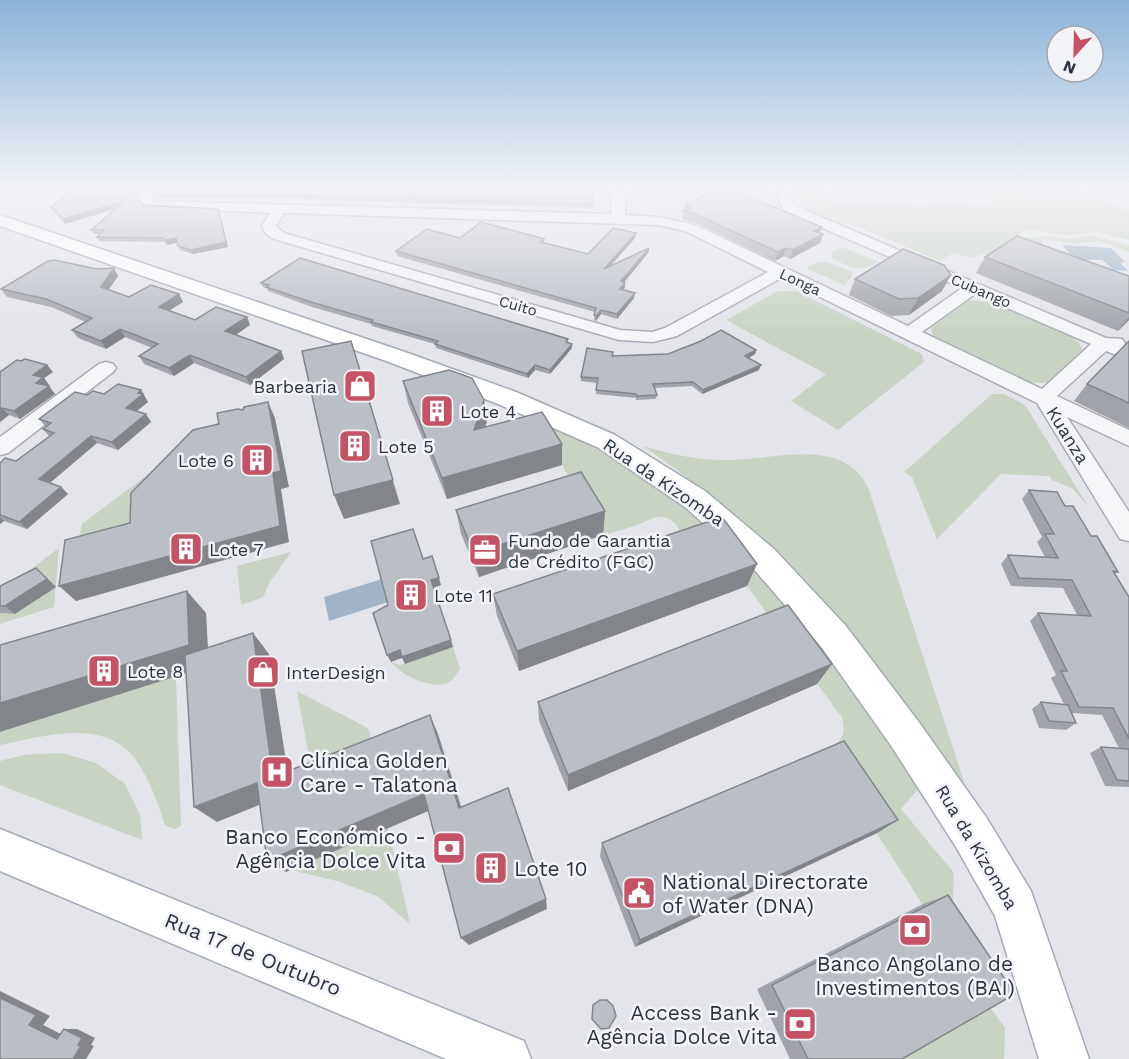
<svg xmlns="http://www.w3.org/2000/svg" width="1129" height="1059" font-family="'Work Sans',sans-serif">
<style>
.green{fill:#c8d3c4}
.water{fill:#a1b3c6}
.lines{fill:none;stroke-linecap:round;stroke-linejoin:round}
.minor-casing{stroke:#a8acb4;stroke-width:3}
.major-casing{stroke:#a3aab4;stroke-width:3}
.minor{fill:#f5f6f8;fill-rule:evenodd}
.major{fill:#fff;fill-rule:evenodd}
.wall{fill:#a0a4aa}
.shaded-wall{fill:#82868b}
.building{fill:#babfc6;stroke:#82868b;stroke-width:1.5}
.labels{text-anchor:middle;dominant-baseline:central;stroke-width:5;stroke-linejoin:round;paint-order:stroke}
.far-street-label{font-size:15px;fill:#2c3340;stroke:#f2f4f7}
.poi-label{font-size:18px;fill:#2c3340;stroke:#f2f4f7;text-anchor:start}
.street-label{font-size:18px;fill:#2c3340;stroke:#f2f4f7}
.near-poi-label{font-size:21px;fill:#2c3340;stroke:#f2f4f7;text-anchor:start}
.near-street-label{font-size:21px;fill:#2c3340;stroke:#f2f4f7}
</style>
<rect width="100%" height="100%" fill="#e3e5ea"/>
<g class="green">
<path d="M793,186H823L829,200L842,207L843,204L929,207V205L996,207L979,186H1070L1129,212V240L1095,232L1064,235L1033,230L1021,232L1018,238L1007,241L1019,243L1022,238L1045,236L1067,239L1094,236L1129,245V252L1100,241L1071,244L1045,239L1041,242L1047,250L995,261L981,253L973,258L953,253L940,261L849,223L844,225L835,221L836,219C814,211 802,213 793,186Z"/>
<path d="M854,186H978L989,200L860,197Z"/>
<path d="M842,247L878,262C859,274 852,267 833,259L832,253Z"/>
<path d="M817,262H827L852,272V276L844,285L806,268Z"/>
<path d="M778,291H796L922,354L924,362L838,430L791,401L826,374L726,320Z"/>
<path d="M969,300L992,303L1068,335L1078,342L1082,350C1073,360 1062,377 1048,382C1024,390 964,353 941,342L933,335L931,328Z"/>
<path d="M992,394H1004L1025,405L1088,506L1073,489L1052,480L1049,476L1001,474L937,539L912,477L904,472Z"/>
<path d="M226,416L202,509L78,543L82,524Z"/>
<path d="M559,430C636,465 725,532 781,596C832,654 875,723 919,788L901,809L954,873L951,948L823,751C840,744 847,737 842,718L715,541L681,535L677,525C660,510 653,519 637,525C626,529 614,532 603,535L544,434Z"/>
<path d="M643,446C670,454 696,460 725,460C771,461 845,434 869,490L977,822C927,745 880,664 818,596C766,538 707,490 643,446Z"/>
<path d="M59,548L54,607L0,624V610L4,614L21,611L55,587L45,576L0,592Z"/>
<path d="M291,552L270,582L263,597L241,605L237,566Z"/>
<path d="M453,647L460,669C456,674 453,681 447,683C432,690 399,674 391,662L400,665Z"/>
<path d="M176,676L181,826L174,829L165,825C157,801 148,774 132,755C100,718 40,737 0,745V732Z"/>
<path d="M297,691L368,728L371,738L310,762Z"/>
<path d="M63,753L96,763L125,784L140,814L142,840L0,785V761L23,755Z"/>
<path d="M388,828L410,924L377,896L337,881L291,870Z"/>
<path d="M983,997L1005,1028L1004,1059H873Z"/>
</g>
<g class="water">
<path d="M1062,245L1111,248L1125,262L1120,263L1128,271L1114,270L1102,260H1075Z"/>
<path d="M382,579L388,602L329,621L324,597Z"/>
</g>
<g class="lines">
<g class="minor-casing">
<g id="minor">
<path d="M147,186H161L152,198L157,201L611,214L612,186H626L625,215L658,217L695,225L908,326L962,288L799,218L783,209L773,186H787L794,204L809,212L1106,338L1122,339L1125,343L1124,345L1129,347V360L1106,351L1057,396L1129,430V446L1067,417L1129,512V541L1120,539L1037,403L781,278L677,336L653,342L619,340L274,239L266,234L262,226L270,213L145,207L137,198ZM284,213L658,225L685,231L768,272L665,328L652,332L620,330L284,233L276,226ZM975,294L1091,344L1042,389L922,332Z"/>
<path d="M1088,186H1103L1090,195L1083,191Z"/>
<path d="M106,362L113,364L116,368L113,372L8,453L0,455V437L99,364Z"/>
</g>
</g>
<g class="major-casing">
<g id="major">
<path d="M0,215L405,352L516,392L615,435L705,491L774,549L846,626L918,721L986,817L1031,891L1089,1059H1039L995,916L956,847L892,747L822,648L752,567L685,507L597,447L498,404L389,362L0,226Z"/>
<path d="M0,829L524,1041L531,1059H446L0,871Z"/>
</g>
</g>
<use href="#minor" class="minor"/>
<use href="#major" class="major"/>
</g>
<g class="wall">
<path d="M76,186H145L136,197L143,205L220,213L228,247L193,254L180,250L177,243L167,245L165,242L99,241L97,237L100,234H94L91,230L117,208L65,224L54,211L51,207Z"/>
<path d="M595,186L592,208L298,199H158L155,197L153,193Z"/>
<path d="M686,204L820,233L823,234L820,243L790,259L784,256L775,261L696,223L682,219Z"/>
<path d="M460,238L544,239V243L588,254L635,238L610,266L649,252L624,282L625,283V287L623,290L634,298L617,319L601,314L596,321L594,320L595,312L397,256L396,251Z"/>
<path d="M985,257L1129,276V320L1118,331L976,273Z"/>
<path d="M118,276L109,290L129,297L179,294L183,302L169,311L195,320L247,317L250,325L236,335L281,351L284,359L250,385L194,363L174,376L144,364L139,356L152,348L125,337L106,349L78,338L72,330L86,322L51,307L7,297L1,289Z"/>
<path d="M855,279L942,291L909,315L891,316L849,295Z"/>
<path d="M261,283L568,342L572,348L550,374L535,370L528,378L436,348L435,344L372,326L371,324L312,307L268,291L267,288L263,287Z"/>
<path d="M1129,341V428L1074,401L1087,384Z"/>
<path d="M756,350L755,354L748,358L759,370L702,394L692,386L655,388L657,395L656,399L636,400V398L596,394L597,383L581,381V377L612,356Z"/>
<path d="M0,372H53L44,378L49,385L48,386L55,394L20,419L9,415L0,422Z"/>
<path d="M403,381L484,400L487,421L485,427L562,465L447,499L408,403Z"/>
<path d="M141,390L148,402L136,411L151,422L118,450L97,443L50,483L61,487L68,494L27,529L4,521L0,524V463L16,461L49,436L43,429L46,427L39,419L87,395Z"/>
<path d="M1029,490L1065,506L1118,572L1115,574L1129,597V787L1105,786L1090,753L1101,747L1119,748L1102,715L1072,713L1076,723L1066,730L1039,728L1032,709L1041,702L1064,704L1051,678L1056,675L1030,621L1038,613L1077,615L1063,588L1011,586L1001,564L1008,555L1045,557L1037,542L1042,537L1022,499Z"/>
<path d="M456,510L605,511L603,535L479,577L461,534Z"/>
<path d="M757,564L747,586L519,671L497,616L493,594Z"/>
<path d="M45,576L56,587L15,614L0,613V586Z"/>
<path d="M817,684L568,791L539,721L538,702Z"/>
<path d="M898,820L877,833L635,947L600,856L602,843Z"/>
<path d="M948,895L902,1059H790L757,989L923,904Z"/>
</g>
<g class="shaded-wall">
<path d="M139,186H145L135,198L133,194Z"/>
<path d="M125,201L128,205L65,224L63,219Z"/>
<path d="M218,209L228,247L193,254L191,250Z"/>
<path d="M822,227L819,235L814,231Z"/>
<path d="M636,233L635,238L604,273V269Z"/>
<path d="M823,234L820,243L790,259L793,250Z"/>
<path d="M176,238L178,242L167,245L165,240Z"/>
<path d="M649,248V252L621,286V281Z"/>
<path d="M786,248L784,256L775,261L778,252Z"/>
<path d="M114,268L118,276L105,294L101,287Z"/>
<path d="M951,275L942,291L909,315L918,298Z"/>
<path d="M625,283V287L619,294L620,289Z"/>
<path d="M635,293L634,298L617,319V314Z"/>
<path d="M179,294L183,302L163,314L159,307Z"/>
<path d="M601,310V314L596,321V316Z"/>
<path d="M247,317L250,325L229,339L225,331Z"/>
<path d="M1129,317V320L1118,331Z"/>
<path d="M120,329L125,337L106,349L101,341Z"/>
<path d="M572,344V348L550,374V370Z"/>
<path d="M756,350L755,354L744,361L745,356Z"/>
<path d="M281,351L284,359L250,385L246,377Z"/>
<path d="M190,355L194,363L174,376L169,368Z"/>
<path d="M47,365L53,372L44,378L49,385L42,390L36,383L33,375Z"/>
<path d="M535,365V370L528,378L527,374Z"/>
<path d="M761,365L759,370L702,394L703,390Z"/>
<path d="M358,366L400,504L344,519L334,495Z"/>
<path d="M49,386L55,394L20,419L14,411Z"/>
<path d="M141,390L148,402L131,416L126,408L138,393Z"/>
<path d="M484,400L487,421L477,452L474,430Z"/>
<path d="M268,402L275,418L289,487L281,489L289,542L76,601L59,586L273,473Z"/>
<path d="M2,408L9,415L0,422V409Z"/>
<path d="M146,414L151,422L118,450L112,442Z"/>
<path d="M91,436L97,443L46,486L39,479Z"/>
<path d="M562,444V465L447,499L442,478Z"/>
<path d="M61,487L68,494L27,529L19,522Z"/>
<path d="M605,511L603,535L479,577L474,553Z"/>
<path d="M0,517L4,521L0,524Z"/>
<path d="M757,564L747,586L519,671L517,651Z"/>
<path d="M36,568L56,587L15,614L5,606Z"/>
<path d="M439,578L441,585L434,588L431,580Z"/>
<path d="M187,591L206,613L209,666L0,732V703Z"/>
<path d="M253,633L269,654L291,792L273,777Z"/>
<path d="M451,640L453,647L405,664L402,658L391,662L387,655L400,650Z"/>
<path d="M832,664L817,684L568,791V775Z"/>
<path d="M430,715L438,734L466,822L459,808Z"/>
<path d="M257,783L276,798L217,822L194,807Z"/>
<path d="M424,794L433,809L286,872L267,861Z"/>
<path d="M898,820L877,833L635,947L640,940Z"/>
<path d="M546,899L547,909L469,945L461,938Z"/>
<path d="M0,991L50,1016L43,1025L71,1039H57L29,1025L0,998Z"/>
<path d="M64,1029H77L95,1038L91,1045L94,1046L86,1059H73L78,1045Z"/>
</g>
<g class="building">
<path d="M76,186H139L133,194L143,205L218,209L226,242L191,250L178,246L176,238L165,240L164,238L97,237L104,230H91L125,201L63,219L51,207Z"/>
<path d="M157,186H594L592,204L297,195H156L153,193Z"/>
<path d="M717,190L725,193L733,190L822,227L814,231L823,234L793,250L786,248L778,252L697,215L683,211L693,207L686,204Z"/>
<path d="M481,222L541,238L544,239L541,242L588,254L613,228L636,233L604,269L649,248L621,281L625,283L620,289L635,293L617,314L601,310L596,316L594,315L596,308L396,251L427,229L460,238Z"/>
<path d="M1017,236L1129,276V313L985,257Z"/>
<path d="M903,249L944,265L951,275L918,298L899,299L855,279Z"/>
<path d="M300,258L568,339L566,342L572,344L550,370L535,365L527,374L435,344L438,341L371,322L373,320L311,302L266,287L269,285L261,283Z"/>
<path d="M54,260L97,269L114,268L101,287L129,297L151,285L179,294L159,307L195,320L216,307L247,317L225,331L281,351L246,377L190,355L169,368L139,356L158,344L120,329L101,341L72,330L92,318L46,299L1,289L48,261Z"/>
<path d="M721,330L756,350L745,356L761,365L703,390L693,382L653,384L657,395L637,396L636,394L596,390L598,378L581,377L587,348L613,352L612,356L668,354L701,341Z"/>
<path d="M351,341L393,480L334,495L302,351Z"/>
<path d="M1129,341V403L1087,384Z"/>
<path d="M25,359L47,365L33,375L43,377L36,383L49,386L14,411L2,408L0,409V372L17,360L21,361Z"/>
<path d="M449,370L472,378L484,400L474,430L542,412L562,444L442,478L403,381Z"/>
<path d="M118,384L141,390L138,393L143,394L126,408L146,414L112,442L91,436L39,479L61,487L19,522L0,515V463L5,458L16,461L54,433L43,429L51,423L39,419L75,392L87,395L93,391L104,394Z"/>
<path d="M268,402L281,471L273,473L280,526L59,586L65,540L130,523L131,493L193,430L219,424L217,413L238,409L243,410L244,407Z"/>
<path d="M581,472L605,511L474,553L456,510Z"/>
<path d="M1029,490L1057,492L1065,506H1073L1091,536H1097L1118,572L1113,571L1129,597V739L1113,708L1079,707L1061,671H1067L1038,613L1091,616L1072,580L1019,578L1008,555L1058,558L1045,534H1054Z"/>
<path d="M722,517L757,564L517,651L493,594Z"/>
<path d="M413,529L423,559L432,556L439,578L431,580L451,640L402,657L400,650L387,655L373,613L388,605L371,541Z"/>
<path d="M36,568L47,579L5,606H0V586Z"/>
<path d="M187,591L189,645L0,703V645Z"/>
<path d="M788,605L832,664L568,775L538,702Z"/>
<path d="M253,633L273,777L430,715L459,808L508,788L546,899L461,938L424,794L267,861L257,783L194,807L185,655Z"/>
<path d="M1041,702L1068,705L1076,723L1049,721Z"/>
<path d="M844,741L898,820L640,940L602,843Z"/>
<path d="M1101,747L1129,749V781L1117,780Z"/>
<path d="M948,895L1015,994L902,1059H808L772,985Z"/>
<path d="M0,998L36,1015L29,1025L57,1039L64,1029L82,1038L78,1045L81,1046L73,1059H0Z"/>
<path d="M600,1000H607L613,1006L616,1016L609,1028L601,1029L592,1019L593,1005Z"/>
</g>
<linearGradient id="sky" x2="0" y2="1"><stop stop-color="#8bb4da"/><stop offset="0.56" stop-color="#f2f3f6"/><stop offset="1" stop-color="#f2f3f6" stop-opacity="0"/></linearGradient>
<rect width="1129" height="335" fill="url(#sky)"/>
<defs>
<g id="shop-square" transform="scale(1.725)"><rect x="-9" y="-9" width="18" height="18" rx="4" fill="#c35365" stroke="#f2f4f7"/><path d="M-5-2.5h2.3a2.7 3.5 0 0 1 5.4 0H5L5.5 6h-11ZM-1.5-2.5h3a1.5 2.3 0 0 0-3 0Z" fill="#fff"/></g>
<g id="building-square" transform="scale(1.725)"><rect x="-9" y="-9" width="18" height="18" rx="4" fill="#c35365" stroke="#f2f4f7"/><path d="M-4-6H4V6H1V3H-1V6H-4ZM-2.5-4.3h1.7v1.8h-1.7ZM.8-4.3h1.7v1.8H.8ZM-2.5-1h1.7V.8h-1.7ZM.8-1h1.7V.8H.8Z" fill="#fff"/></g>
<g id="office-square" transform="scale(1.725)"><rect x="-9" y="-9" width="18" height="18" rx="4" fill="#c35365" stroke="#f2f4f7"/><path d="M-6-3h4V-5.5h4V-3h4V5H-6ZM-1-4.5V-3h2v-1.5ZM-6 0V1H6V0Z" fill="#fff"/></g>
<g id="hospital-square" transform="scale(1.725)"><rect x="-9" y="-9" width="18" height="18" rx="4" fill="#c35365" stroke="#f2f4f7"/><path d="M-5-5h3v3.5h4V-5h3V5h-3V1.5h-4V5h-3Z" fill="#fff"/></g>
<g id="bank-square" transform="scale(1.725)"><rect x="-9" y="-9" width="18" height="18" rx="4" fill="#c35365" stroke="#f2f4f7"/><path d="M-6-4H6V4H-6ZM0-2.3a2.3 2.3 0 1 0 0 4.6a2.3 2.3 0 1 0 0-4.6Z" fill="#fff"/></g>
<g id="civic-square" transform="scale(1.725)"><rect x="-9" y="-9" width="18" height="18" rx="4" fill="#c35365" stroke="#f2f4f7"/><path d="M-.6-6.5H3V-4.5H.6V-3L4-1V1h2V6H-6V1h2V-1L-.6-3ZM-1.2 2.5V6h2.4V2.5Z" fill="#fff"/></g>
</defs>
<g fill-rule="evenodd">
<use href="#shop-square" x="360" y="386"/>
<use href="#building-square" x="437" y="411"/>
<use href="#building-square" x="355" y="446"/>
<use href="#building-square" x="257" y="460"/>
<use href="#building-square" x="186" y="549"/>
<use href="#office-square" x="485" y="550"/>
<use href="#building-square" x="411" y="595"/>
<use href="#building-square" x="104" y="671"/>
<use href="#shop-square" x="263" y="672"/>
<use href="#hospital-square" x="277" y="772"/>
<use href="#bank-square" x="449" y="848"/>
<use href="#building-square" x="491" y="868"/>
<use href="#civic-square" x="639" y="893"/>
<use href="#bank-square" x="915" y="930"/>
<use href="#bank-square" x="800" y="1024"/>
</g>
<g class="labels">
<g class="far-street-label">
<text transform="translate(800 282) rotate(25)">Longa</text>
<text transform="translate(981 291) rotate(23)">Cubango</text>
<text transform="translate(518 306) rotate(16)">Cuito</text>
</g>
<g class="poi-label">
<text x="337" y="386" text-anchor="end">Barbearia</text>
<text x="460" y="411">Lote 4</text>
<text x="378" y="446">Lote 5</text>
<text x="234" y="460" text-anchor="end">Lote 6</text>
<text x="508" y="540">Fundo de Garantia<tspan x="508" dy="21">de Crédito (FGC)</tspan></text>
<text x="209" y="549">Lote 7</text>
<text x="434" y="595">Lote 11</text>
<text x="127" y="671">Lote 8</text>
<text x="286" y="672">InterDesign</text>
</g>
<g class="street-label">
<text transform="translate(1068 435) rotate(58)">Kuanza</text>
<text transform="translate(664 482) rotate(34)">Rua da Kizomba</text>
<text transform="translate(977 847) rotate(59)">Rua da Kizomba</text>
</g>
<g class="near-poi-label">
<text x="300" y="760">Clínica Golden<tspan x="300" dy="24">Care - Talatona</tspan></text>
<text x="426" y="836" text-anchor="end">Banco Económico -<tspan x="426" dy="24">Agência Dolce Vita</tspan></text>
<text x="514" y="868">Lote 10</text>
<text x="662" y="881">National Directorate<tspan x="662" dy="24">of Water (DNA)</tspan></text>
<text x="915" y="963" text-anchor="middle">Banco Angolano de<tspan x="915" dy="24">Investimentos (BAI)</tspan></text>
<text x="777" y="1012" text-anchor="end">Access Bank -<tspan x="777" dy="24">Agência Dolce Vita</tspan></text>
</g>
<g class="near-street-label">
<text transform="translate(253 954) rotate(22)">Rua 17 de Outubro</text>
</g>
</g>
<g transform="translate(1075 54) rotate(202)"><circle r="28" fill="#f2f4f7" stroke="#a3a7ae" stroke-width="1.5"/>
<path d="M0-4.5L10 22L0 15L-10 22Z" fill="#c35365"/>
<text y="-9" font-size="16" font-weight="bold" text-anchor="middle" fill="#2c3340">N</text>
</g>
</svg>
